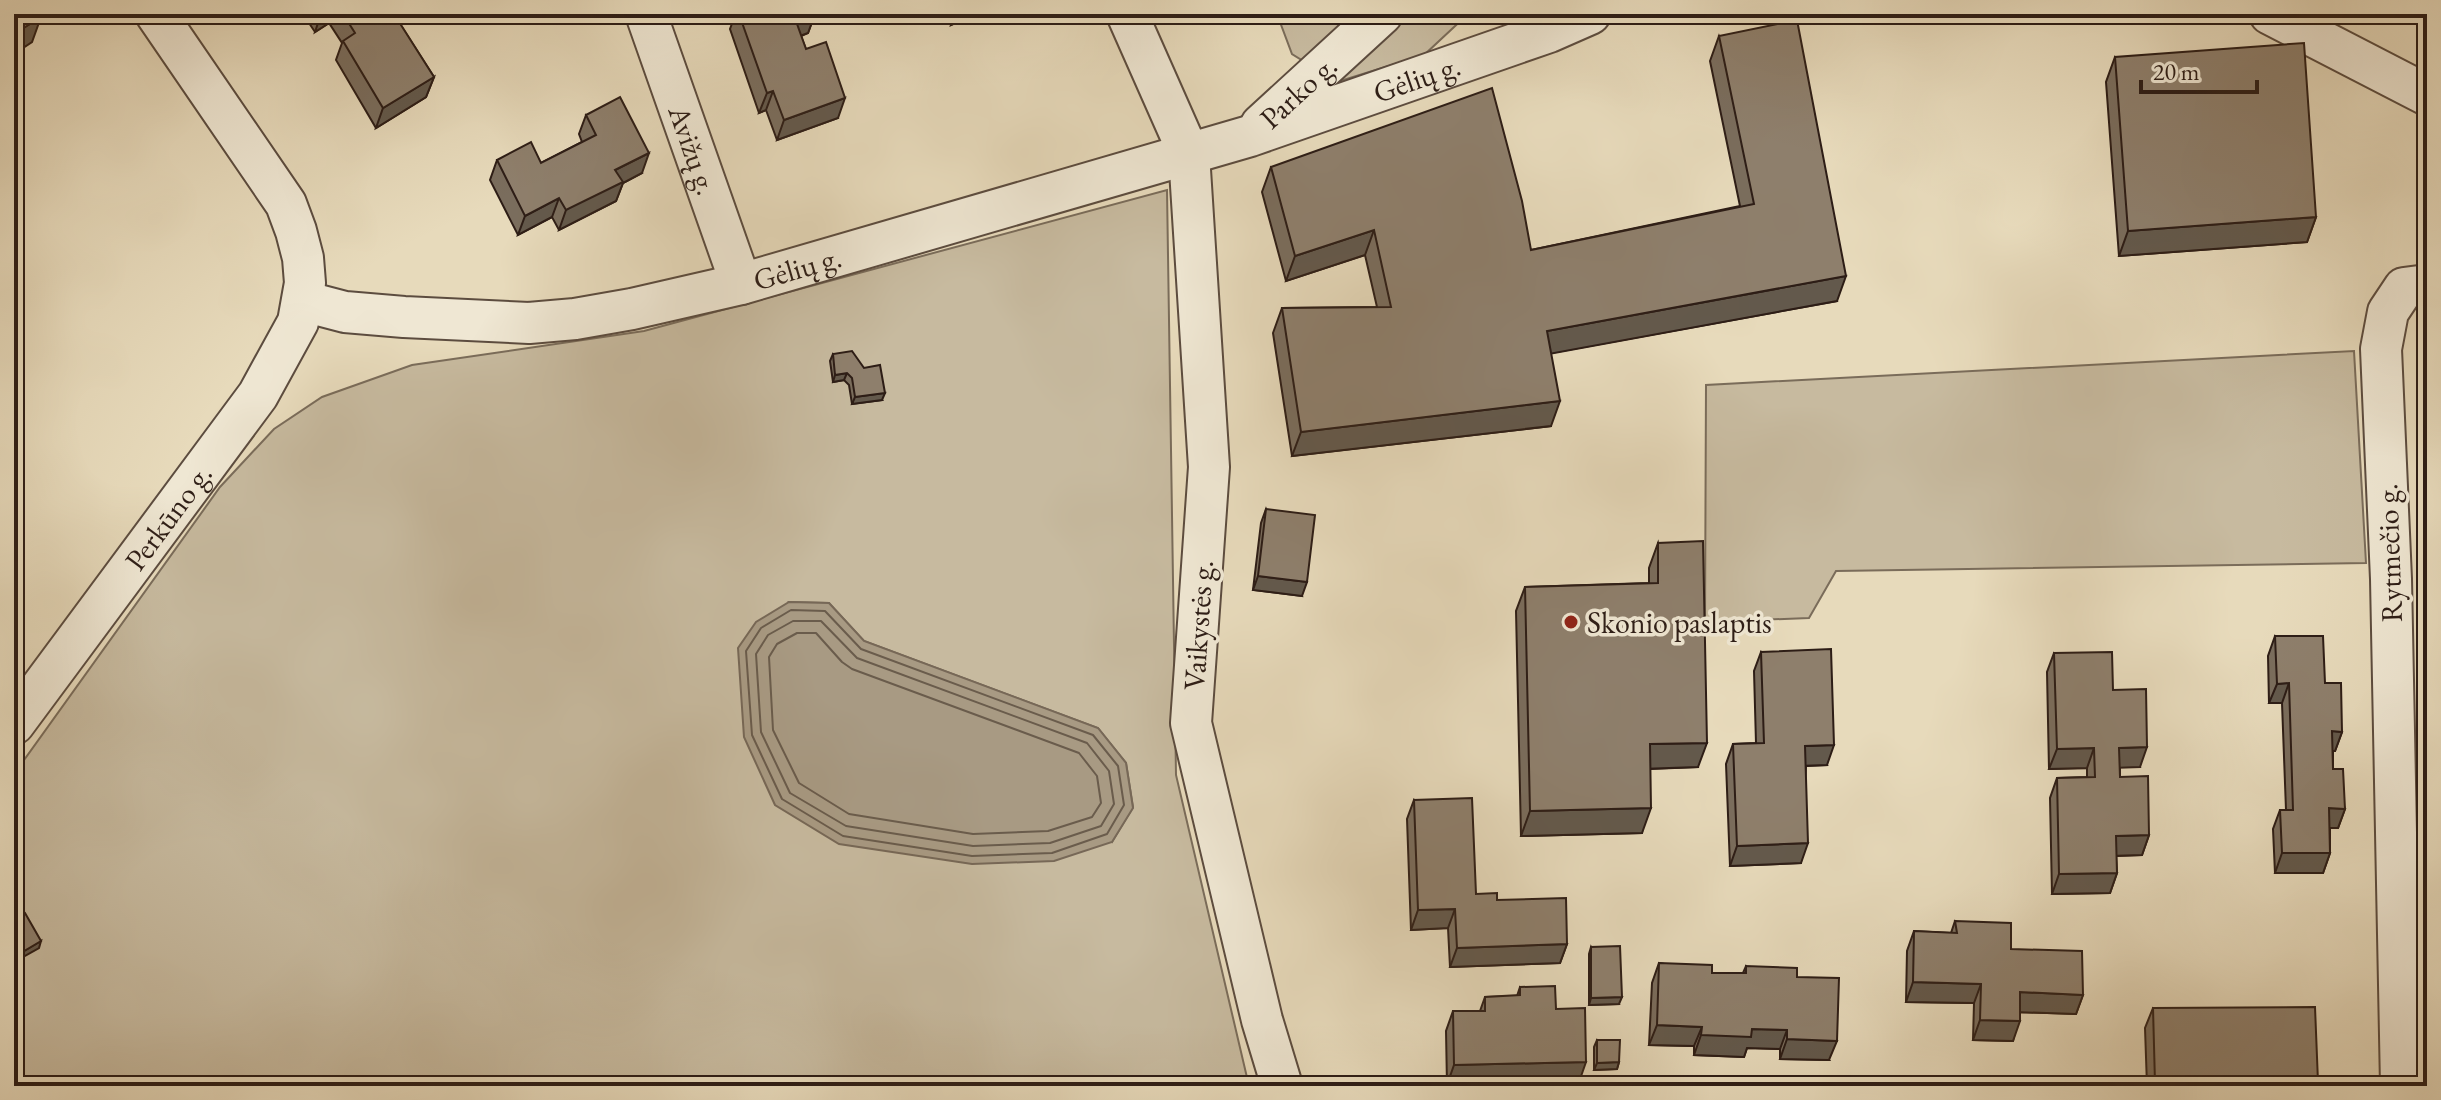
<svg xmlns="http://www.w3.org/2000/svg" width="2441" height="1100" font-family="'EB Garamond',serif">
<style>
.green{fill:#c7ba9f;stroke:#7a6c5a;stroke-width:2;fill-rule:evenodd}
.water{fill:#a89a83;stroke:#776857;stroke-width:2}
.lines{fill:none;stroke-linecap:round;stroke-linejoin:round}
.shore{stroke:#6a5c4c;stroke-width:2}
.minor-casing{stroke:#5c4c3f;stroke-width:44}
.minor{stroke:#efe7d3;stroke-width:40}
.wall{fill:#7a6d5d;stroke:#2d1d16;stroke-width:2}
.shaded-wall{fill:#63594c;stroke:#2d1d16;stroke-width:2}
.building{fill:#8e7f6c;stroke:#2d1d16;stroke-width:2}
.poi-dot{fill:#8f2418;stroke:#efe7d3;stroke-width:3}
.labels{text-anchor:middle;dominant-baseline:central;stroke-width:7;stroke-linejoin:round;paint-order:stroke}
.street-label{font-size:30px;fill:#2d1d16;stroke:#efe7d3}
.poi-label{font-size:30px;fill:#2d1d16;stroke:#efe7d3;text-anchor:start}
</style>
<rect width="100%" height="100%" fill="#e7dabb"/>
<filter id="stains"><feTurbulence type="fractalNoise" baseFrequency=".0025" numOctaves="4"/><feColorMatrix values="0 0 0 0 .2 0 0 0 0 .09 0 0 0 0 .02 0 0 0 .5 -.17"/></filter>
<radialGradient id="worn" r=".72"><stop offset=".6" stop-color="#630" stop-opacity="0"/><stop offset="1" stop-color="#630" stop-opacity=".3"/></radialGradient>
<g class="green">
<path d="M1277,14H1468L1424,55L1337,82L1292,54Z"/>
<path d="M1167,190L1176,775L1249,1086H14V774L220,487L274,429L322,397L412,365L644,331ZM790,602L829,603L864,641L1098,728L1126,763L1133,807L1112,842Z"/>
<path d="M2354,351L2366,563L1836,571L1809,618L1705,622L1706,385Z"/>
</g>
<path class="water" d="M789,602L829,603L864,641L1098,728L1126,763L1133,808L1112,842L1054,861L972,864L839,844L775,805L744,737L738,648L756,622Z"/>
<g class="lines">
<g class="shore">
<path d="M791,610L825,611L861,649L1093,735L1118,766L1124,805L1107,834L1052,853L972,856L843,836L782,799L752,735L746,651L761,628Z"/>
<path d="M793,621H821L857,658L1087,743L1109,771L1114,804L1101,826L1050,843L973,846L846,826L790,793L761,732L756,654L768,635Z"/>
<path d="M797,633H816L842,662L852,669L1079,753L1097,776L1101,803L1092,817L1048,831L973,834L849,814L799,783L773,730L769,657L777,644Z"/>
</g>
<g class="minor-casing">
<g id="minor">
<path id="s1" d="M646,14L741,284"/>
<path d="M1127,14L1189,154L1209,467L1191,723L1262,1020L1282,1086"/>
<path d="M2270,14L2427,95"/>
<path id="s2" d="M1261,125L1382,14"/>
<path id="s3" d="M303,301L345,312L404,317L529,323L575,319L632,309L741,284L1250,136L1549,32L1590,14"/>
<path id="s4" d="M14,724L258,395L298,322L305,283L303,258L296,231L286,204L156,14"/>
<path d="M2401,1086L2391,579L2381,349L2388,312L2404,288L2427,285"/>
</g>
</g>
<use href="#minor" class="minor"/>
</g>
<g class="wall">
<path d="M303,14H406L403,22L400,24L434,77L426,97L376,128L336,60L342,43L329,23L315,32Z"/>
<path d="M733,14H815L808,33L801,36L806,49L838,118L777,140L766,110L759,113L730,29L734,18Z"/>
<path d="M946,14H975L951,25Z"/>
<path d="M1719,36L1837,301L1551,353V426L1292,456L1273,333L1282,308L1377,307L1365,255L1286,281L1262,192L1271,167L1531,250L1740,206L1710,61Z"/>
<path d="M2115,57L2316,217L2307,242L2119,256L2106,82Z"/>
<path d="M586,115L642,173L623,183L616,201L559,230L552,217L518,235L490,180L497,160L541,163L582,142L579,134Z"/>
<path d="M833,354L882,400L852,404L849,385L844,380L833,382L830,361Z"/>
<path d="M1266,509L1302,596L1253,590L1261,523Z"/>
<path d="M1658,543L1698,767L1650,769L1642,833L1521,836L1516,611L1525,587L1649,583V568Z"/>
<path d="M2275,636L2325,683L2342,732L2335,751H2333V769L2345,809L2338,828H2330V853L2323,873H2275L2273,829L2280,810H2286L2282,703H2269L2268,656Z"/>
<path d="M1761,652L1827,765L1806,766L1801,863L1730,866L1726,764L1733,744L1756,743L1754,671Z"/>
<path d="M2054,653L2113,690L2140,767H2120V777L2149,835L2142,855L2116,856L2117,873L2110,893L2052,894L2050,798L2057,778L2087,777V768L2049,769L2047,672Z"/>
<path d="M1414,800L1476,894L1497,900L1567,944L1560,963L1450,967L1448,928L1411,930L1407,819Z"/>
<path d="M1955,921L2011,949L2083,995L2076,1014L2020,1012L2013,1041L1973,1040L1974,1003L1906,1002L1907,951L1914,931L1951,933Z"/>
<path d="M1591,947L1619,1004L1589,1005V954Z"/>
<path d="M1659,963L1712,973H1743L1746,966L1829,1060L1780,1059V1049L1747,1048L1744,1057L1694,1055V1046L1649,1045L1652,983Z"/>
<path d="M1520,987L1556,1009L1579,1082L1447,1085L1446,1031L1453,1011H1480L1485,997L1517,996Z"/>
<path d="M2153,1008L2316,1086H2147L2145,1028Z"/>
<path d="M1597,1040L1619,1062L1617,1069L1594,1070V1047Z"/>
</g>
<g class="shaded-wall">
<path d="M321,14H332L329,23L315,32Z"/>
<path d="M392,14H406L403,22L386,33Z"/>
<path d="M815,14L808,33L789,40L796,21Z"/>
<path d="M955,14H975L951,25Z"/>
<path d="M41,17L32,42L14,54V34Z"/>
<path d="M434,77L426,97L376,128L383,108Z"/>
<path d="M773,91L766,110L759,113L767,93Z"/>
<path d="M845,98L838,118L777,140L784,120Z"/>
<path d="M649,153L642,173L623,183L616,201L559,230L566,210L615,170Z"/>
<path d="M559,198L552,217L518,235L525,216Z"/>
<path d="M2316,217L2307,242L2119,256L2128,231Z"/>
<path d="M1374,230L1365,255L1286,281L1295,256Z"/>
<path d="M1846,276L1837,301L1538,356L1547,331Z"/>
<path d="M847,373L844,380L833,382L835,375Z"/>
<path d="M885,393L882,400L852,404L855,397Z"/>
<path d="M1560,401L1551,426L1292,456L1301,432Z"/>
<path d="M1258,576L1307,582L1302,596L1253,590Z"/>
<path d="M2289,683L2282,703H2269L2277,684Z"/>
<path d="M2332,731L2342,732L2335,751H2325Z"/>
<path d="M1707,743L1698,767L1641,769L1650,744Z"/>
<path d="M1834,745L1827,765L1798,766L1805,746Z"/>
<path d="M2147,747L2140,767L2112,768L2119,748Z"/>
<path d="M2094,748L2087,768L2049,769L2057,749Z"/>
<path d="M1651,808L1642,833L1521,836L1530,811Z"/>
<path d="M2329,808L2345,809L2338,828H2322Z"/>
<path d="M2149,835L2142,855L2109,856L2116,836Z"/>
<path d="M1808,843L1801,863L1730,866L1737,846Z"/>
<path d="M2282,853H2330L2323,873H2275Z"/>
<path d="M2117,873L2110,893L2052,894L2059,874Z"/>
<path d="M1455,909L1448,928L1411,930L1418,910Z"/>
<path d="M41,941L39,948L14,962V957Z"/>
<path d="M1567,944L1560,963L1450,967L1457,948Z"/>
<path d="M1913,982L1981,984L1974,1003L1906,1002Z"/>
<path d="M2020,992L2083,995L2076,1014L2013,1012Z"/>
<path d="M1622,997L1619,1004L1589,1005L1591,998Z"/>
<path d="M1980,1020L2020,1021L2013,1041L1973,1040Z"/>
<path d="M1657,1025L1702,1027L1694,1046L1649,1045Z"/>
<path d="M1752,1029L1787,1030L1780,1049L1747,1048L1744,1057L1694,1055L1701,1035Z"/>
<path d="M1787,1039L1837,1041L1829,1060L1780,1059Z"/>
<path d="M1586,1062L1579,1082L1447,1085L1454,1065Z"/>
<path d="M1619,1062L1617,1069L1594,1070L1597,1063Z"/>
<path d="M2318,1082L2316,1086H2154L2155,1083Z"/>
</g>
<g class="building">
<path d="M14,14H39L41,17L14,34Z"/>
<path d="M343,14H394L434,77L383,108L343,41L355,33Z"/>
<path d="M739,14H814L796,21L806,49L826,42L845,98L784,120L773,91L767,93Z"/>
<path d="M1797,20L1846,276L1547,331L1560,401L1301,432L1282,308L1391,307L1374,230L1295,256L1271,167L1492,88L1522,201L1531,250L1754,204L1719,36Z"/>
<path d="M2304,43L2316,217L2128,231L2115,57Z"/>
<path d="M620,97L649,153L615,170L623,182L566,210L559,198L525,216L497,160L531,142L541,163L596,135L586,115Z"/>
<path d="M852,351L864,368L880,365L885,393L855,397L852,378L847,373L835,375L833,354Z"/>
<path d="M1266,509L1315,515L1307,582L1258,576Z"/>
<path d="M1703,541L1707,743L1650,744L1651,808L1530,811L1525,587L1658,583V543Z"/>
<path d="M2275,636H2323L2325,683H2341L2342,732L2332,731L2333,769H2343L2345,809L2329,808L2330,853H2282L2280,810H2293L2289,683L2277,684Z"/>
<path d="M1831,649L1834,745L1805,746L1808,843L1737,846L1733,744L1764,743L1761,652Z"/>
<path d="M2112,652L2113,690L2146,689L2147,747L2119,748L2120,777L2148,776L2149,835L2116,836L2117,873L2059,874L2057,778L2095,777L2094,748L2057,749L2054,653Z"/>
<path d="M1472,798L1476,894L1497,893V900L1566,898L1567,944L1457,948L1455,909L1418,910L1414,800Z"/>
<path d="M25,913L41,941L14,957V919Z"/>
<path d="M1955,921L2011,923V949L2082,951L2083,995L2020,992V1021L1980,1020L1981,984L1913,982L1914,931L1957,933Z"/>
<path d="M1620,946L1622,997L1591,998V947Z"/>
<path d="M1659,963L1712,965V973H1746V966L1797,968V977L1839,978L1837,1041L1787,1039V1030L1752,1029L1751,1037L1701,1035L1702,1027L1657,1025Z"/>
<path d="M1555,986L1556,1009L1585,1008L1586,1062L1454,1065L1453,1011H1485V997L1520,995V987Z"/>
<path d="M2315,1007L2318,1082L2155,1083L2153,1008Z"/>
<path d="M1597,1040H1620L1619,1062L1597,1063Z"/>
</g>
<circle class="poi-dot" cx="1571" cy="622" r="8"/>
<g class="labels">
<g class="street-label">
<text stroke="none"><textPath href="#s3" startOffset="1150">Gėlių g.</textPath></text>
<text stroke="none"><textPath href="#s2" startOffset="50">Parko g.</textPath></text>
<text stroke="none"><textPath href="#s1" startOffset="144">Avižų g.</textPath></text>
<text stroke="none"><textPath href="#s3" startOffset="502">Gėlių g.</textPath></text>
<text stroke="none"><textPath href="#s4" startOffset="258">Perkūno g.</textPath></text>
<text transform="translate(2389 553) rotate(-92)">Rytmečio g.</text>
<text transform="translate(1198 625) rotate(-86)">Vaikystės g.</text>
</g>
<g class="poi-label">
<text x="1587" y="622">Skonio paslaptis</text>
</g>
</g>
<rect width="2441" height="1100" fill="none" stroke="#e7dabb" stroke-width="48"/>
<rect x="16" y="16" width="2409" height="1068" fill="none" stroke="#2d1d16" stroke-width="4"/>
<rect x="24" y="24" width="2393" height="1052" fill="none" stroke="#2d1d16" stroke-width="2"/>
<path d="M2141 80v12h116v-12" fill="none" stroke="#2d1d16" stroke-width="4"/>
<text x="2153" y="80" font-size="24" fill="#2d1d16" stroke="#efe7d3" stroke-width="6" paint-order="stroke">20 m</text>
<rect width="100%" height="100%" filter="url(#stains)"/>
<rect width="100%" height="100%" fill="url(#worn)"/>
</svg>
